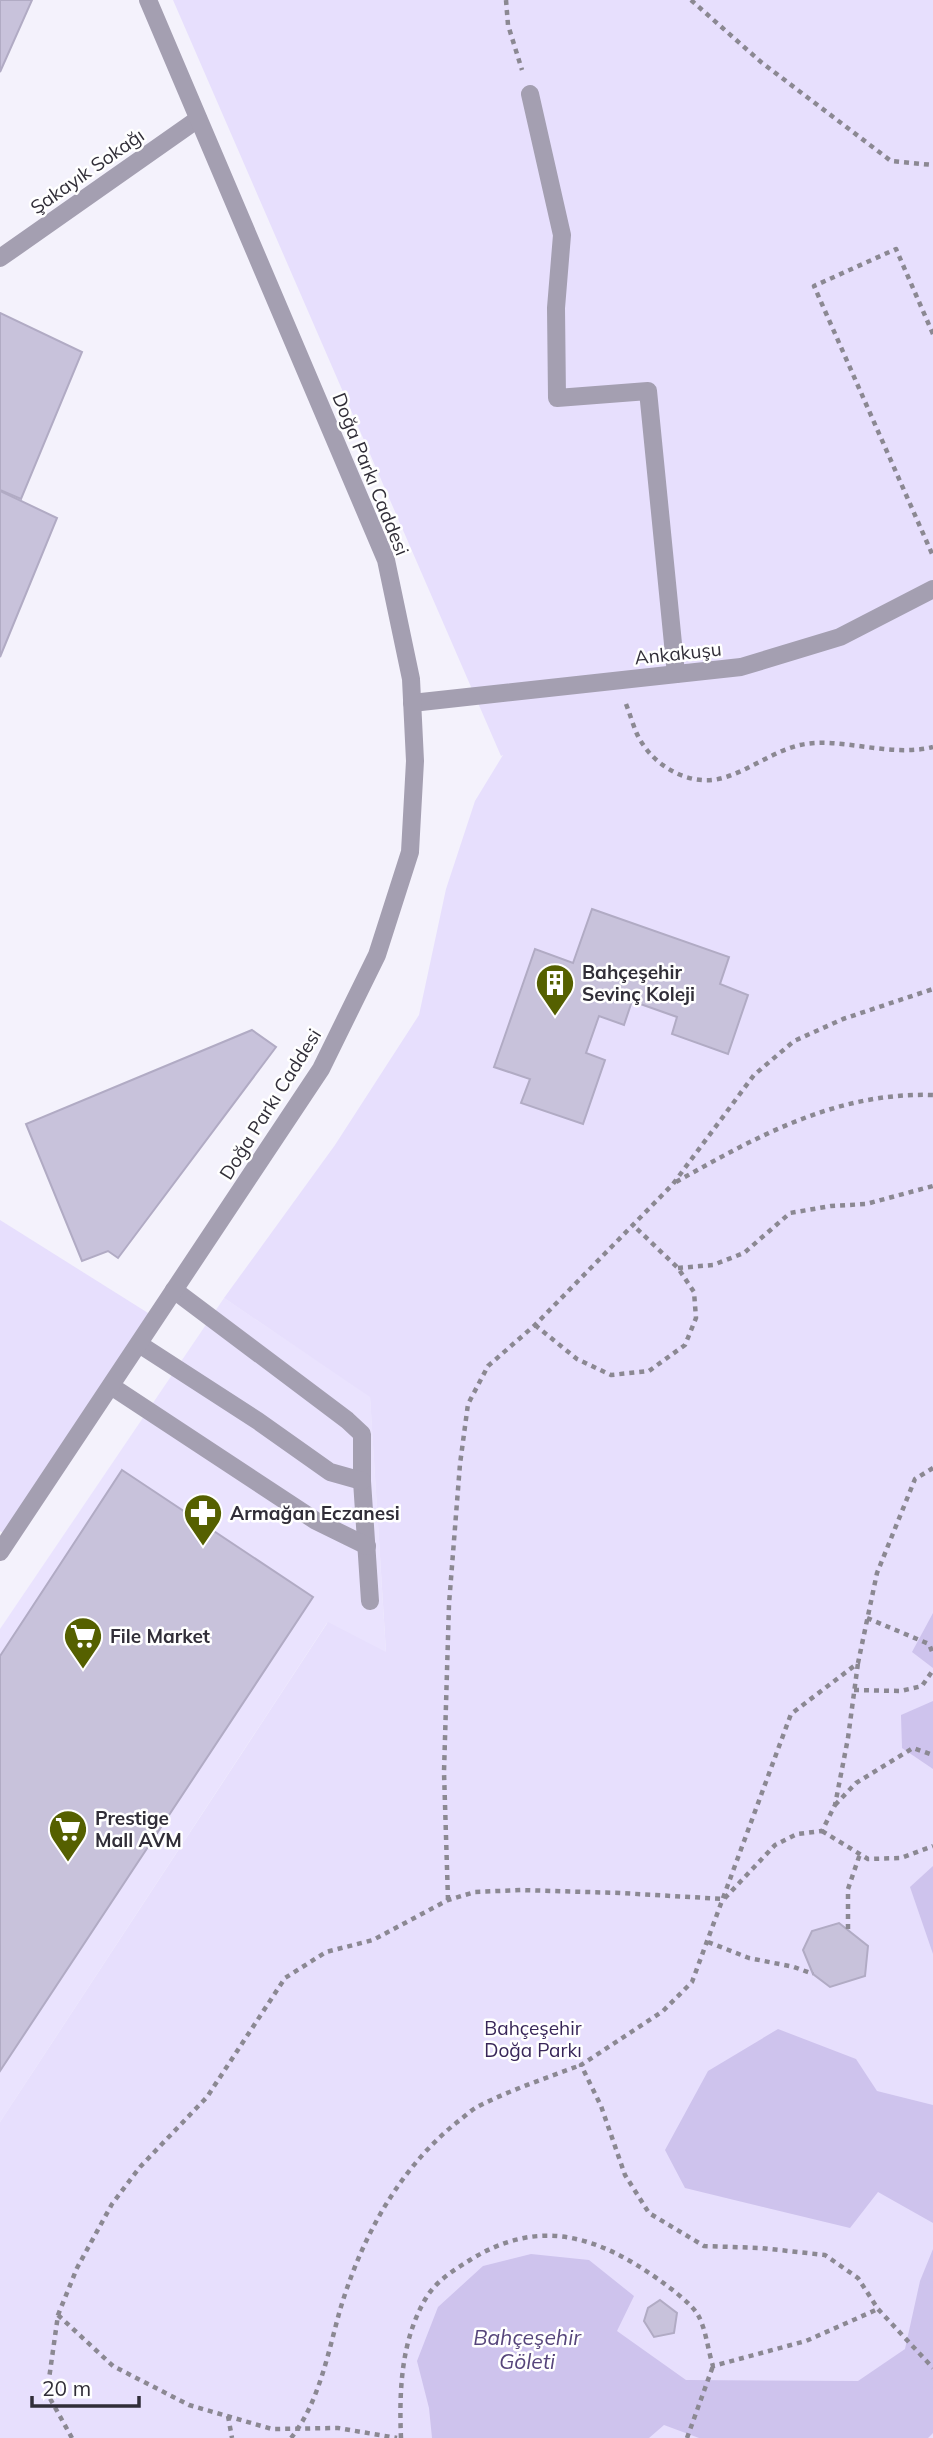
<svg xmlns="http://www.w3.org/2000/svg" width="933" height="2438" font-family="Mulish,sans-serif">
<style>
.built{fill:#eae3fe}
.green{fill:#e7dffd}
.water{fill:#cec3ed}
.building{fill:#c8c2db;stroke:#b1abc4;stroke-width:2}
.lines{fill:none;stroke-linecap:round;stroke-linejoin:round}
.path{stroke:#8b8892;stroke-width:4.5;stroke-dasharray:5 5;stroke-linecap:butt}
.service{stroke:#a49fb1;stroke-width:18}
.minor{stroke:#a49fb1;stroke-width:18}
.labels{text-anchor:middle;dominant-baseline:central;stroke-width:5;stroke-linejoin:round;paint-order:stroke}
.street-label{font-size:19px;fill:#312e38;stroke:#fff}
.poi-label{font-size:19px;font-weight:bold;fill:#312e38;stroke:#fff;text-anchor:start}
.park-label{font-size:19px;fill:#382659;stroke:#fff}
.water-label{font-size:21px;font-style:italic;fill:#56457b;stroke:#fff}
</style>
<rect width="100%" height="100%" fill="#f4f2fc"/>
<path class="built" d="M224,1298L370,1396L386,1653L327,1623L0,2122V1629Z"/>
<g class="green">
<path d="M173,0H933V2438H0V2122L328,1622L386,1652L370,1397L224,1298L335,1145L419,1015L446,889L475,801L503,755L501,756Z"/>
<path d="M0,1220L156,1318L10,1537L0,1531Z"/>
</g>
<g class="water">
<path d="M933,1613V1668L912,1652Z"/>
<path d="M933,1701V1769L902,1748L901,1715Z"/>
<path d="M933,1866V1954L910,1887Z"/>
<path d="M778,2029L856,2059L877,2091L933,2105V2223L878,2192L850,2228L685,2188L665,2150L708,2071Z"/>
<path d="M933,2249V2433L928,2438H699L664,2425L649,2438H432L429,2408L417,2361L438,2307L483,2266L531,2254L589,2260L634,2296L617,2331L686,2380L858,2381L905,2349L920,2281Z"/>
</g>
<g class="building">
<path d="M0,0H32L0,72Z"/>
<path d="M0,313L82,352L21,499L0,490Z"/>
<path d="M0,491L57,518L0,657Z"/>
<path d="M592,909L729,957L720,984L748,995L728,1054L672,1034L677,1017L632,1001L624,1025L599,1016L586,1053L605,1060L583,1124L521,1103L530,1079L494,1067L535,949L573,963Z"/>
<path d="M252,1030L276,1047L118,1258L108,1251L82,1261L26,1124Z"/>
<path d="M122,1470L313,1597L0,2071V1656Z"/>
<path d="M839,1923L868,1946L865,1976L830,1987L813,1974L803,1950L812,1931Z"/>
<path d="M660,2300L677,2313L674,2333L654,2337L644,2321L648,2308Z"/>
</g>
<g class="lines">
<g class="path">
<path d="M506,0L508,25L522,70"/>
<path d="M691,0L761,62L891,161L933,165"/>
<path d="M933,334L896,249L814,286L933,556"/>
<path d="M626,704C630,714 633,725 637,734C652,766 691,789 726,777C751,769 774,751 800,745C840,736 888,758 933,747"/>
<path d="M676,1182C758,1136 836,1092 933,1095"/>
<path d="M678,1268L713,1265L744,1253L790,1213L831,1206L866,1204L933,1186"/>
<path d="M535,1325L577,1359L611,1375L649,1371L685,1345L696,1318L694,1292L678,1268L633,1225"/>
<path d="M933,1468L915,1479L877,1573L858,1663L791,1714L692,1982L663,2011L581,2065L601,2106L625,2175L649,2213L704,2246L761,2248L825,2255L858,2278L878,2309L933,2368"/>
<path d="M867,1618L929,1644L933,1654"/>
<path d="M854,1690L901,1691L922,1686L933,1670"/>
<path d="M835,1805L856,1783L913,1748L933,1755"/>
<path d="M822,1831L868,1859L901,1858L933,1846"/>
<path d="M448,1900L444,1772L449,1604L460,1464L468,1404L488,1366L535,1325L673,1184L754,1075L794,1041L843,1019L933,989"/>
<path d="M848,1929V1889L860,1854"/>
<path d="M708,1942L749,1958L794,1967L813,1974"/>
<path d="M58,2315L113,2366L189,2405L272,2429L338,2428L397,2438"/>
<path d="M228,2416L232,2438"/>
<path d="M72,2438L47,2393L58,2315L77,2268L112,2204L140,2167L207,2097L285,1978L326,1952L373,1940L448,1900L475,1892L521,1890L620,1893L724,1899L775,1845L797,1834L822,1831L835,1805L848,1738L858,1663"/>
<path d="M291,2438C319,2403 328,2353 340,2310C361,2239 398,2170 456,2123C463,2118 470,2111 477,2107C510,2090 546,2078 581,2065"/>
<path d="M401,2438C399,2391 401,2340 426,2298C436,2281 454,2270 470,2260C539,2217 597,2236 658,2279C669,2287 691,2303 698,2315C706,2329 708,2351 713,2366L806,2341L878,2309"/>
<path d="M687,2438L713,2366"/>
</g>
<g class="service">
<path d="M530,94L562,235L556,308L557,398L648,391L676,674"/>
<path d="M174,1290L347,1420L362,1434V1481L370,1601"/>
<path d="M139,1344L258,1421L330,1472L362,1481"/>
<path d="M111,1386L316,1521L367,1546"/>
</g>
<g class="minor">
<path d="M0,258L198,119"/>
<path d="M412,703L741,667L840,637L933,589"/>
<path d="M0,1552L321,1069L377,955L410,852L415,761L411,679L386,560L148,0"/>
</g>
</g>
<defs>
<g id="building-pin" transform="scale(2.0125)"><path d="M0 17L-7.5 6A9.5 9.5 0 1 1 7.5 6Z" fill="#556000" stroke="#fff"/><path d="M-4-6H4V6H1V3H-1V6H-4ZM-2.5-4.3h1.7v1.8h-1.7ZM.8-4.3h1.7v1.8H.8ZM-2.5-1h1.7V.8h-1.7ZM.8-1h1.7V.8H.8Z" fill="#fff"/></g>
<g id="pharmacy-pin" transform="scale(2.0125)"><path d="M0 17L-7.5 6A9.5 9.5 0 1 1 7.5 6Z" fill="#556000" stroke="#fff"/><path d="M-2-6h4v4h4v4h-4v4h-4v-4h-4v-4h4Z" fill="#fff"/></g>
<g id="supermarket-pin" transform="scale(2.0125)"><path d="M0 17L-7.5 6A9.5 9.5 0 1 1 7.5 6Z" fill="#556000" stroke="#fff"/><path d="M-6-5.5h2.5l.6 2H6L4.5 2H-2.5L-4.4-4H-6ZM-1.5 3.2a1.3 1.3 0 1 0 .1 0ZM3 3.2a1.3 1.3 0 1 0 .1 0Z" fill="#fff"/></g>
</defs>
<g fill-rule="evenodd">
<use href="#building-pin" x="555" y="983"/>
<use href="#pharmacy-pin" x="203" y="1513"/>
<use href="#supermarket-pin" x="83" y="1636"/>
<use href="#supermarket-pin" x="68" y="1829"/>
</g>
<g class="labels">
<g class="street-label">
<text transform="translate(87 171) rotate(-35)">Şakayık Sokağı</text>
<text transform="translate(371 474) rotate(68)">Doğa Parkı Caddesi</text>
<text transform="translate(678 653) rotate(-6)">Ankakuşu</text>
<text transform="translate(270 1104) rotate(-58)">Doğa Parkı Caddesi</text>
</g>
<g class="poi-label">
<text x="582" y="972">Bahçeşehir<tspan x="582" dy="22">Sevinç Koleji</tspan></text>
<text x="230" y="1513">Armağan Eczanesi</text>
<text x="110" y="1636">File Market</text>
<text x="95" y="1818">Prestige<tspan x="95" dy="22">Mall AVM</tspan></text>
</g>
<g class="park-label">
<text x="533" y="2028">Bahçeşehir<tspan x="533" dy="22">Doğa Parkı</tspan></text>
</g>
<g class="water-label">
<text x="527" y="2337">Bahçeşehir<tspan x="527" dy="24">Göleti</tspan></text>
</g>
</g>
<path d="M32 2396v10h107v-10" fill="none" stroke="#312e38" stroke-width="3.5"/>
<text x="42" y="2396" font-size="21" fill="#312e38" stroke="#ffffff" stroke-width="5" paint-order="stroke">20 m</text>
</svg>
